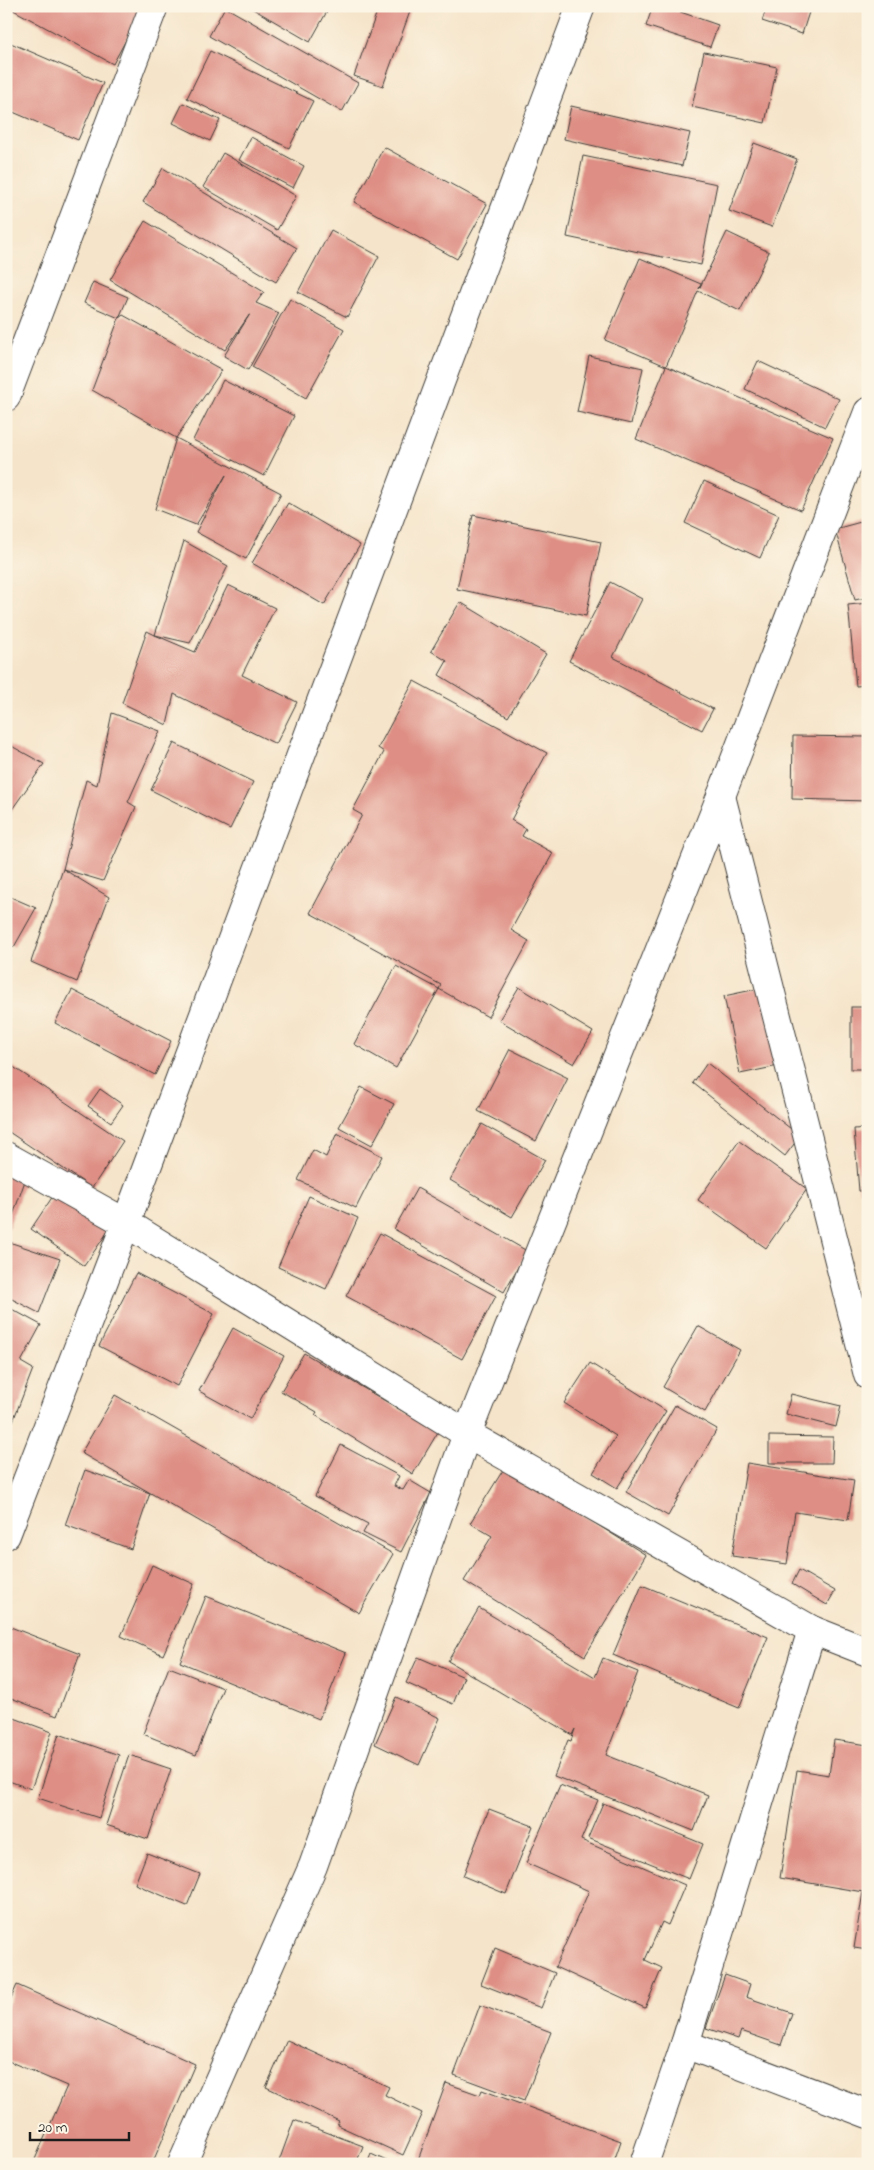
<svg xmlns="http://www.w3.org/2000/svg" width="874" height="2170" font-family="'Indie Flower',sans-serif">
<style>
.building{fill:#de8e84}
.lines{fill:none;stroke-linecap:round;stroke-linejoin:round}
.street-casing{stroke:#3d3a36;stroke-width:30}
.street{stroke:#fff;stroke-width:28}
</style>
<rect width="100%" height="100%" fill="#fcf5e5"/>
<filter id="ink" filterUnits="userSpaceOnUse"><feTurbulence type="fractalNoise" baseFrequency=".02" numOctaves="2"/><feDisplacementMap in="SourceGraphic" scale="10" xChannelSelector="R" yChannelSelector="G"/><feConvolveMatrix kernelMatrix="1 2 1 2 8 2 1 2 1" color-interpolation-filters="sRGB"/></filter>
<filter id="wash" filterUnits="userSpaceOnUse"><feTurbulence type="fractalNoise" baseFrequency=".0096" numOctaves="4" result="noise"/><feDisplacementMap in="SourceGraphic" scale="20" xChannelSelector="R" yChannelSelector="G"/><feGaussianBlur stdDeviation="1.12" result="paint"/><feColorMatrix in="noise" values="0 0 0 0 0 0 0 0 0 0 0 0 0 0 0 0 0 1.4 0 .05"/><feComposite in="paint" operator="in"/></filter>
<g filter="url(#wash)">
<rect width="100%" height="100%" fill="#f5e4c9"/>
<g id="blocks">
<g class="building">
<path d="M6,6H144L113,64Z"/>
<path d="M248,6H330L310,42Z"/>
<path d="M379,6H412L383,86L354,76Z"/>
<path d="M653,6H663L718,25L710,47L646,26Z"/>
<path d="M767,6H811L802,34L762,21Z"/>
<path d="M225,7L358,83L342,112L209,36Z"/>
<path d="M6,41L103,83L78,140L6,109Z"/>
<path d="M210,51L313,101L289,148L187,98Z"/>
<path d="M704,52L777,67L765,123L692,107Z"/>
<path d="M183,103L220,120L210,141L173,123Z"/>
<path d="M571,106L690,133L682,166L564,139Z"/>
<path d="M251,137L304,166L293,188L239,160Z"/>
<path d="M754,143L797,159L772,227L729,211Z"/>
<path d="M384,147L487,204L457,259L354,202Z"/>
<path d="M223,153L296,196L277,230L203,187Z"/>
<path d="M583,156L717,184L701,265L567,237Z"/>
<path d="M163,168L297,248L276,282L143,202Z"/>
<path d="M145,221L264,292L256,303L279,313L248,370L224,356L250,314L225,350L110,280Z"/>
<path d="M331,230L379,256L347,317L298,292Z"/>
<path d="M727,232L769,252L740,311L698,291L666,366L605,340L640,258L701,284L699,289Z"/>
<path d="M93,282L128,297L119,318L123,315L222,370L176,438L92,390L119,318L84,303Z"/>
<path d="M290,299L344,329L306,398L252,367Z"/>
<path d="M589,356L643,368L631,424L577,412Z"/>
<path d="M758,361L839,399L825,427L745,389Z"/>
<path d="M666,366L833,438L801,510L636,439Z"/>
<path d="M223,380L294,416L264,476L193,440Z"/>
<path d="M176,438L281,493L246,559L196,532L226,475L196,525L155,509Z"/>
<path d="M704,481L779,515L760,558L685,523Z"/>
<path d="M288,503L360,545L324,605L252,563Z"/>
<path d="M473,515L601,542L586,616L457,589Z"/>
<path d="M868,520V597L855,600L835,529Z"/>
<path d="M184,541L228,566L190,643L155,635L195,652L228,585L275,608L242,675L297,702L276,744L174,694L167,725L122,703L147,631L155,635Z"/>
<path d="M610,582L642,599L613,657L713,709L702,730L569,661Z"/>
<path d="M460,602L546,654L508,717L439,675L447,661L431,651Z"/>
<path d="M868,603V685L856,686L848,605Z"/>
<path d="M414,681L547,753L511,820L526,829L522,836L553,853L511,930L529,941L488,1017L439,989L441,985L310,913L362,815L353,810L384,752L378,748Z"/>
<path d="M112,713L160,731L128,802L136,807L103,881L63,869L86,780L97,785Z"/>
<path d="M793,736L868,737V801L792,799Z"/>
<path d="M6,743L44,764L6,818Z"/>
<path d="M174,743L253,782L230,829L151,790Z"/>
<path d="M63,869L109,897L77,982L31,962Z"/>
<path d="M6,895L36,908L14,947L6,943Z"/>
<path d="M396,966L439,989L396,1068L354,1044Z"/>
<path d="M519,987L593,1032L574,1064L499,1020Z"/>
<path d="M762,988L778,1066L740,1074L724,996Z"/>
<path d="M72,990L171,1041L155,1075L55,1023Z"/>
<rect x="851" y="1007" width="17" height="62"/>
<path d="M510,1049L568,1078L536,1141L478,1111Z"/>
<path d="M6,1062L123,1141L92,1188L6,1130Z"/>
<path d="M707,1063L800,1136L785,1156L693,1083Z"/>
<path d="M361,1087L394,1104L372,1145L339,1127Z"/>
<path d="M100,1089L123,1105L111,1122L88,1106Z"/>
<path d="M482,1124L545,1160L512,1217L450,1180Z"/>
<path d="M868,1128V1191H859L854,1129Z"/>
<path d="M337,1133L382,1156L356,1208L298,1180L313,1150L326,1157Z"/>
<path d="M739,1141L807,1189L766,1248L698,1200Z"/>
<path d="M6,1171L26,1178L7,1232H6Z"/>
<path d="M417,1188L527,1251L504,1292L394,1229Z"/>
<path d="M55,1193L109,1230L84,1266L31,1229Z"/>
<path d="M309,1196L358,1218L326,1289L278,1267Z"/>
<path d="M380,1233L496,1296L462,1359L346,1296Z"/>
<path d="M6,1241L60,1259L39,1313L6,1296Z"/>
<path d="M136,1273L214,1314L177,1386L99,1346Z"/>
<path d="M6,1306L41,1325L21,1362L33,1369L13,1421L6,1417Z"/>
<path d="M698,1326L740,1350L705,1412L663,1387Z"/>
<path d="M233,1328L284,1356L250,1419L199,1391Z"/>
<path d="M304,1353L438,1432L413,1474L315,1415L317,1412L281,1391Z"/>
<path d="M590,1363L666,1411L617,1488L593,1473L616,1436L564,1403Z"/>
<path d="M791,1394L841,1406L836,1427L786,1414Z"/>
<path d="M115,1395L393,1554L359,1613L81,1453Z"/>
<path d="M675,1405L717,1429L668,1516L626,1492Z"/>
<path d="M769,1436L833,1437L832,1463H769Z"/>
<path d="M341,1445L399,1476L394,1486L403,1490L409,1480L431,1493L401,1552L363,1533L368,1524L315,1496Z"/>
<path d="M747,1463L854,1480L848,1520L795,1512L787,1564L732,1556Z"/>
<path d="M505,1467L646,1555L585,1656L464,1581L492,1536L470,1523Z"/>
<path d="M85,1470L150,1493L131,1549L65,1525Z"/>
<path d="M152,1565L194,1584L163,1655L121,1636Z"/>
<path d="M799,1570L835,1591L827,1605L792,1584Z"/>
<path d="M642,1585L768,1637L739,1708L613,1655Z"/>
<path d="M206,1596L346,1653L319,1719L180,1662Z"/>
<path d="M479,1608L595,1677L603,1658L638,1672L606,1755L708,1795L694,1831L554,1776L568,1740L571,1741L575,1729L572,1735L448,1661Z"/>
<path d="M8,1626L80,1654L57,1716L6,1696V1631Z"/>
<path d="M418,1657L464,1677L453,1704L406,1683Z"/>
<path d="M169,1667L223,1688L196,1755L143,1734Z"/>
<path d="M396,1697L440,1718L419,1765L375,1744Z"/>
<path d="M6,1715L52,1732L31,1789L6,1780Z"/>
<path d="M59,1734L119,1755L99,1818L38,1798Z"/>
<path d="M834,1740L868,1745V1950L854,1948L863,1892L780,1878L797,1770L829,1775Z"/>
<path d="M129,1755L171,1769L148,1839L106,1825Z"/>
<path d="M560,1785L598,1800L581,1840L685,1885L668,1925L662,1922L645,1960L662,1968L645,2008L555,1967L589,1891L526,1863Z"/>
<path d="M603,1803L703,1844L689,1879L588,1838Z"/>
<path d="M489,1809L533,1826L506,1894L463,1876Z"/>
<path d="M147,1853L200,1874L187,1906L135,1884Z"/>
<path d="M495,1948L555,1973L541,2008L481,1984Z"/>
<path d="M725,1975L750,1984L746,1997L792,2013L781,2045L741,2031L738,2039L706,2028Z"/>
<path d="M17,1985L195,2064L152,2164H33L67,2086L6,2060V2009Z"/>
<path d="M480,2005L551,2032L524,2101L454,2075Z"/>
<path d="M287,2040L389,2087L385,2095L422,2113L403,2155L337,2125L339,2121L266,2087Z"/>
<path d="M446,2083L480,2095L482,2090L621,2141L613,2164H427L418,2160Z"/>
<path d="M294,2120L363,2146L356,2164H278Z"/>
<path d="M371,2154L393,2164H367Z"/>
</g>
</g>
</g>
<g filter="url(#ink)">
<use href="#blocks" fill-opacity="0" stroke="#3d3a36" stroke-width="1"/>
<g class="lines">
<g class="street-casing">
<g id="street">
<path d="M6,397L154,6"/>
<path d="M721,796L868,1375"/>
<path d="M6,1156L126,1223L467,1434L812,1630L868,1652"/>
<path d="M6,1535L126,1223L581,6"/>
<path d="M685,2044L868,2114"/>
<path d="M182,2164L313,1866L467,1434L721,796L868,412"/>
<path d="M644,2164L685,2044L812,1630"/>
</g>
</g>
<use href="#street" class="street"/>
</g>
</g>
<rect width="874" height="2170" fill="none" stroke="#fcf5e5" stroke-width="25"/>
<path d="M30 2132v8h99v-8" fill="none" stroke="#1c1c1c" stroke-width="2.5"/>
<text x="38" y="2132" font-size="15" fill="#1c1c1c" stroke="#fcf5e5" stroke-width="4" paint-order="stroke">20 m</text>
</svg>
